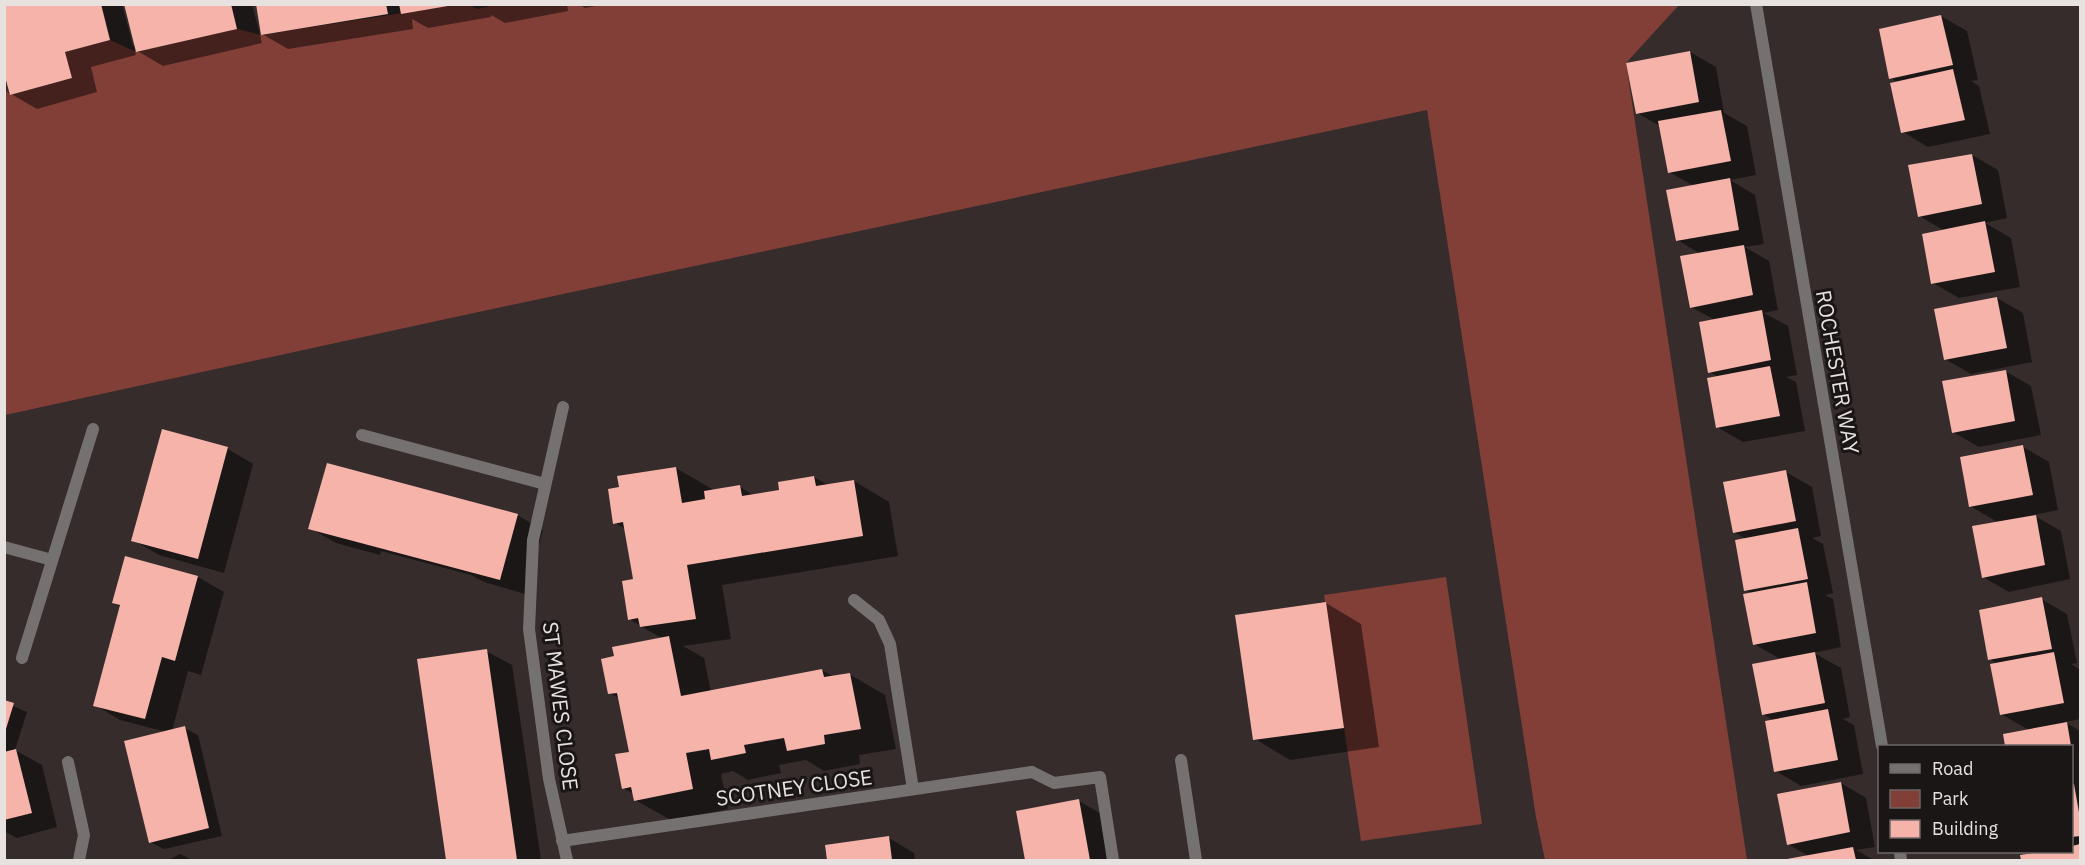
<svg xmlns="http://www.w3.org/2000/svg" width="2085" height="865" font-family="'IBM Plex Sans',sans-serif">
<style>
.green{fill:#823f38}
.shadow{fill:#0007}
.building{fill:#f5b3aa}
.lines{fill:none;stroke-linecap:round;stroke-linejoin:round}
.service{stroke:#757170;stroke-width:12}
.minor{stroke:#757170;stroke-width:12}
.labels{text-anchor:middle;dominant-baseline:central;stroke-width:6;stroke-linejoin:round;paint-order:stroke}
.street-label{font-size:21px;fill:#e7e1e0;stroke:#1a1615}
</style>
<rect width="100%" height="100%" fill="#352c2b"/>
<g class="green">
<path d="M500,4L1679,5L1626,63L1747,860H1545L1536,817L1427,110L446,319L5,415L4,88L10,95L72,78L65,52L110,40L136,52L237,29L261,35L455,5H470L477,9Z"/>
<path d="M1446,577L1482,824L1361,841L1324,595Z"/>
</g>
<g class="shadow">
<path d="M4,4H122L133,46L136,45L126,4H252L262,43L163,66L134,49L136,55L91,67L97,92L37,109L11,94Z"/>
<path d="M257,4H567L568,11L505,23L491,15V17L428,28L412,19L413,29L288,49L262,34Z"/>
<path d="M578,4H606L585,8Z"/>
<path d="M1941,16L1967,31L1978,80L1971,81L1979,86L1990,134L1928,147L1903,132L1899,83L1891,78Z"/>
<path d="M1690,52L1716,67L1724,113L1747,126L1756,175L1730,180L1755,195L1764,244L1745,247L1769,261L1778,310L1764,313L1788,326L1797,375L1786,377L1796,382L1805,431L1743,442L1717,427L1718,377L1710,372L1715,320L1691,307L1701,254L1677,240L1694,186L1669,172L1660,126L1637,113Z"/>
<path d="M1972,155L1998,170L2007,218L1985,223L2011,238L2020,287L1959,298L1933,283L1945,231L1919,216Z"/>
<path d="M1997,298L2023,313L2032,362L1971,374L1945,359Z"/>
<path d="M2005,371L2031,386L2041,435L1979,447L1953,432Z"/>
<path d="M163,431L228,449L253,464L224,573L159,555L133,540Z"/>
<path d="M2023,447L2049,462L2058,510L2033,515L2061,531L2070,579L2009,592L1983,577L1999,523L1970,506Z"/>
<path d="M676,468L712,489V491L740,487L755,496L781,492L814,477L828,485L854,481L889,502L898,556L722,585L731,639L683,646L704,658L711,692L822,670L834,677L849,674L885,695L896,749L859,755L860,764L824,771L806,760L779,765L781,773L748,780L733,771L721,774L728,809L671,820L635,800L634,794L623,788L631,753L620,699L610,693L663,639L629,619L634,581L626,529L615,523L621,488Z"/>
<path d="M1786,472L1812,487L1821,536L1812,538L1823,544L1833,593L1825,595L1833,599L1841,647L1814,653L1841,668L1850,717L1843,719L1854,725L1863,774L1801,786L1776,771L1775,721L1763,714L1782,660L1754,644L1753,594L1746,590V539L1734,532Z"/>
<path d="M517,515L543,530L525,594L484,582L471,575L381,551L380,555L336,543L310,528Z"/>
<path d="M126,558L198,577L224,592L201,675L188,671L172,731L184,728L198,735L222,836L164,849L150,842L167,732L120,720L95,705L121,607L113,603Z"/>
<path d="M2041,599L2067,614L2077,663L2071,664L2079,669L2080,675V719L2065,722L2080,731V860H2022V856L2035,854L2031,852H2072V746H2007L2005,735L2029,730L2001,714L1997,664L1990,659Z"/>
<path d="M1326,603L1361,624L1379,747L1290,760L1255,739Z"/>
<path d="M486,651L512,665L541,860H448L419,661Z"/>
<path d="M4,702L27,712L15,750L42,765L57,827L17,838L4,831V753L8,752L4,751Z"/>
<path d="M1841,783L1866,798L1875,847L1856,850L1874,860H1792L1810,857L1788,844Z"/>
<path d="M1079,801L1105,816L1113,860H1026L1018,812Z"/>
<path d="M889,838L914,853L915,860H829L827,846Z"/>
<path d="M180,854L192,860H169Z"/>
</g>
<g class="building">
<path d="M4,4H101L110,40L65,52L72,78L10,95L4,73Z"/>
<path d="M124,4H231L237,29L136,52Z"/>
<path d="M256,4H386L388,14L261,35Z"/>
<path d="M399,4H448V6L401,14Z"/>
<path d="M1941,15L1953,65L1889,79L1879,29Z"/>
<path d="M1690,51L1699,102L1636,114L1626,63Z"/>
<path d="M1953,69L1965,120L1901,133L1890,83Z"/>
<path d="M1721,110L1731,161L1668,173L1658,121Z"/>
<path d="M1972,154L1982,204L1918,217L1908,165Z"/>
<path d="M1730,178L1739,230L1676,241L1666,190Z"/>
<path d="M1985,221L1995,272L1931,284L1922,234Z"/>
<path d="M1744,245L1753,295L1690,308L1680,256Z"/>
<path d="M1997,297L2007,348L1944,360L1934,309Z"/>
<path d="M1762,310L1771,360L1708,373L1699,322Z"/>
<path d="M1770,366L1780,416L1716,428L1707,378Z"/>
<path d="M2006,370L2015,421L1952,433L1942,381Z"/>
<path d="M162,429L228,447L198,559L131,541Z"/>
<path d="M2023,445L2033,495L1969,507L1960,457Z"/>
<path d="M327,463L518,514L500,580L308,529Z"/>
<path d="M676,467L682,503L705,499L704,491L740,485L742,496L779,490L778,482L814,476L816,486L854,480L863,536L687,565L696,619L640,627L638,618L628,620L622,581L633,579L623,522L613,524L608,489L619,487L617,476Z"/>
<path d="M1786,470L1796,521L1733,533L1723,482Z"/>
<path d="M2036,515L2045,565L1982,578L1972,526Z"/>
<path d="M1798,528L1808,579L1744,591L1735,540Z"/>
<path d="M125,556L198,576L175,661L162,657L145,719L93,706L120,605L112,603Z"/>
<path d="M1807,582L1816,633L1753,645L1743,594Z"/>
<path d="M2042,597L2052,649L1988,660L1979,610Z"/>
<path d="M1326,602L1344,728L1253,740L1235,615Z"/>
<path d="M669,636L681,696L822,669L824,677L850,673L861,729L824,735L825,744L787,751L784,738L744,745L746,753L711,760L709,749L686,753L693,789L634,801L631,787L622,789L615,754L629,752L617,693L608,694L601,659L614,656L612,647Z"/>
<path d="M487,649L517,860H446L417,659Z"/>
<path d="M1815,652L1825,703L1762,715L1752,664Z"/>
<path d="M2054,652L2064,703L2000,715L1990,664Z"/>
<path d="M4,700L14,703L5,732H4Z"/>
<path d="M1828,709L1838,760L1774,772L1765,721Z"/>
<path d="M2067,722L2071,746H2005L2003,734Z"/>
<path d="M185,726L209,828L149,843L124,741Z"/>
<path d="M16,749L32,813L4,820V752Z"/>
<path d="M1841,782L1850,832L1787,845L1777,794Z"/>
<path d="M2072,784H2074L2080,818V836L2072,837Z"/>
<path d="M1079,799L1090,860H1025L1016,811Z"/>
<path d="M889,836L892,860H827L825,845Z"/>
<path d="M2080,844V860H2021L2020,855L2040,852H2072V846Z"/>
<path d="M1853,847L1856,860H1787V859Z"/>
</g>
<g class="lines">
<g class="service">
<path d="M854,600L879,620L890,644L913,789"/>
<path d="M1181,760L1196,860"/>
<path d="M68,762L84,835L79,860"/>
<path d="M1032,772L1054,783L1100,777L1113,860"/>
</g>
<g class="minor">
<path d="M1756,4L1882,746"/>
<path d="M563,407L533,540L529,629L549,779L567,860"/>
<path d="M362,435L545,484"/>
<path d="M4,547L52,560"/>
<path d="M22,658L93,429"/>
<path d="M562,841L1032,772"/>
<path d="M1900,852L1901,860"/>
</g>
</g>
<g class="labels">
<g class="street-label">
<text transform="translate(1838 372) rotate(80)">ROCHESTER WAY</text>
<text transform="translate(561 706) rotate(83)">ST MAWES CLOSE</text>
<text transform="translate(794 787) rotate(-8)">SCOTNEY CLOSE</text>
</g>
</g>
<rect width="2085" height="865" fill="none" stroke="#e7e1e0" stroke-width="12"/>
<rect x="1878" y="745" width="195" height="108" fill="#1a1615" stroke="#6c6766" stroke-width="1.5"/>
<rect x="1890" y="764" width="30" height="9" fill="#757170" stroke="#6c6766" stroke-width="1.5"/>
<text x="1932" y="775" font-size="18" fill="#e7e1e0">Road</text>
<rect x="1890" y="790" width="30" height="18" fill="#823f38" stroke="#6c6766" stroke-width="1.5"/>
<text x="1932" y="805" font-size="18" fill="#e7e1e0">Park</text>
<rect x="1890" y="820" width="30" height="18" fill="#f5b3aa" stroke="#6c6766" stroke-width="1.5"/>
<text x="1932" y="835" font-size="18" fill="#e7e1e0">Building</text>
</svg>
